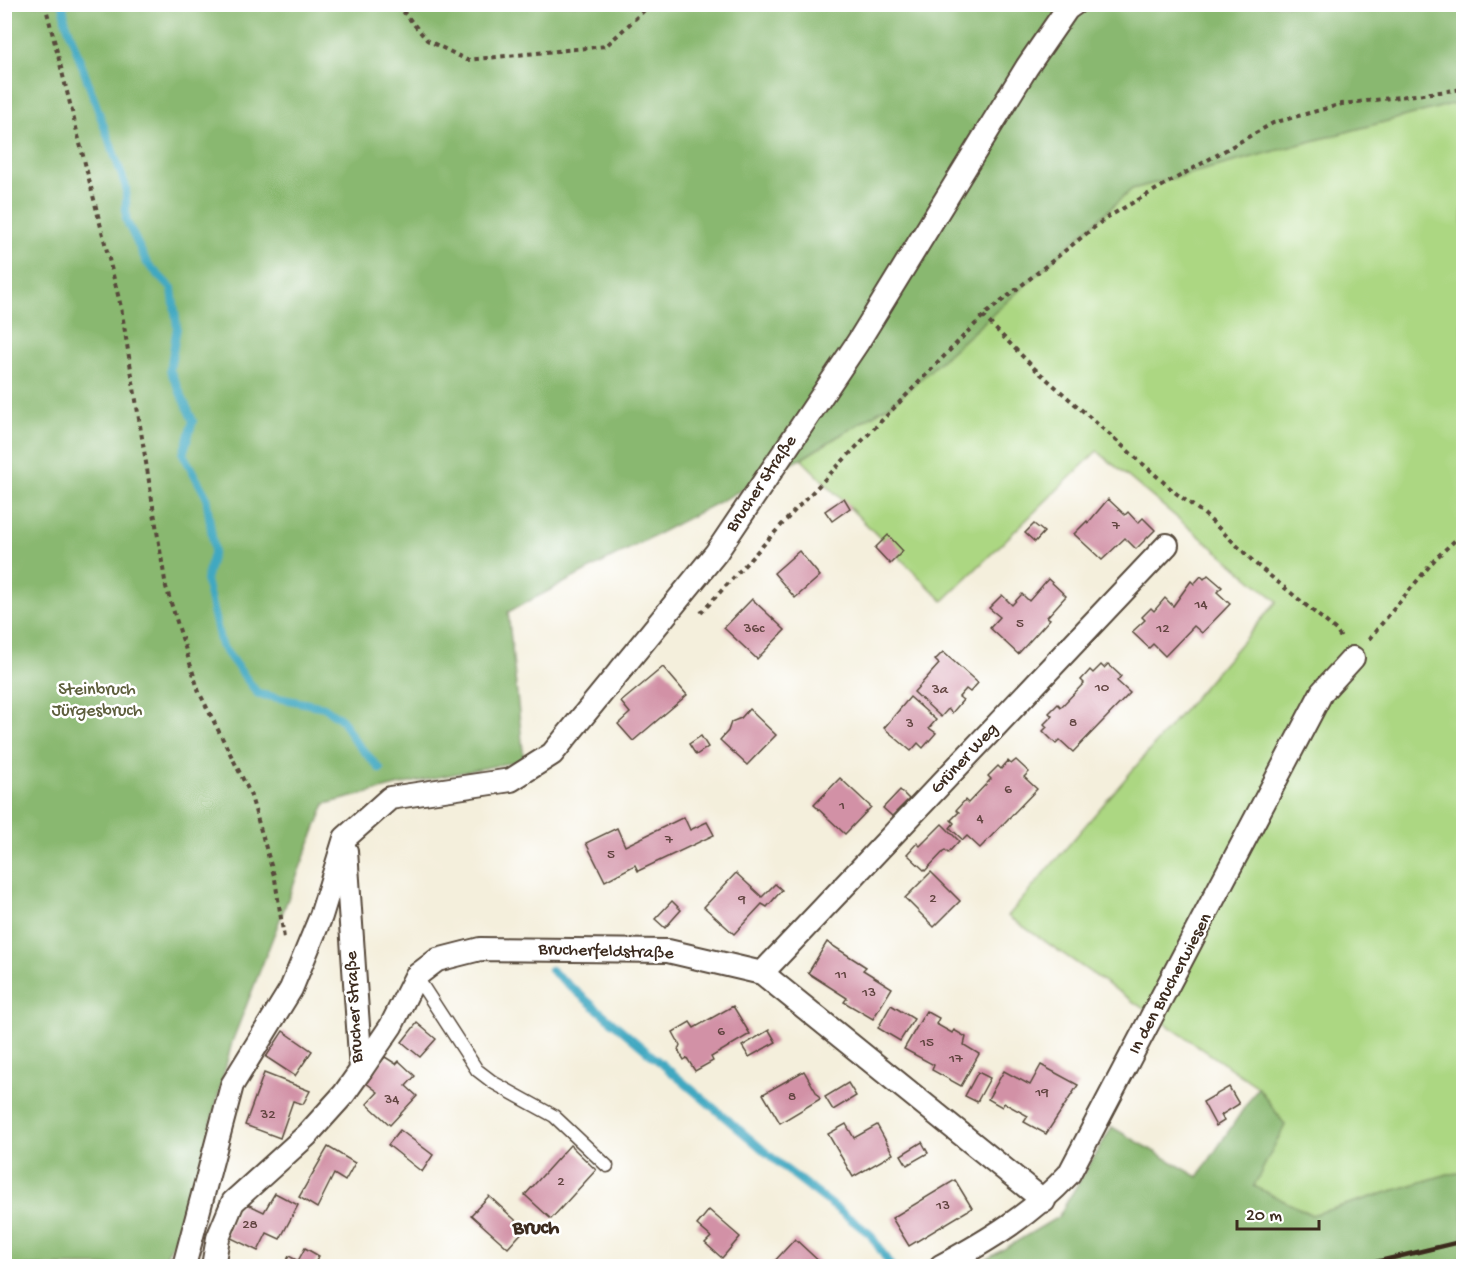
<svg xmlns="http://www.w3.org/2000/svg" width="1468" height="1271" font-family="'Gochi Hand',sans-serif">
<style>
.green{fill:#acd782;stroke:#748050;stroke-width:1.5}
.forest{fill:#89b870;stroke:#627147;stroke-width:1.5}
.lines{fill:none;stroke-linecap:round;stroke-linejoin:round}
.stream{stroke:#41a8c1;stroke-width:8}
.building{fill:#d291a6}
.lane-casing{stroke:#57483a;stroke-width:15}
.street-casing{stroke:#57483a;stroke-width:26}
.path{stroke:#57483a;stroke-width:4;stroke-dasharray:4.5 4.5;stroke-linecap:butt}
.lane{stroke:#fff;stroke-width:12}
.street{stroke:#fff;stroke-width:22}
.rail{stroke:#3b2a1e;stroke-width:4.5}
.labels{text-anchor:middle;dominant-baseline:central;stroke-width:5;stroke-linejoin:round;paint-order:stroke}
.number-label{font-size:15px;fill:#614440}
.street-label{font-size:18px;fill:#3b2a1e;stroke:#fff}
.park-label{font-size:18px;fill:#5d5e3c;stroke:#fff}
.quarter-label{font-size:21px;font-weight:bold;fill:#3b2a1e;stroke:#fff}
</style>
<rect width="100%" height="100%" fill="#fff"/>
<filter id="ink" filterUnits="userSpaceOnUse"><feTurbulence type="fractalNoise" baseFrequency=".0167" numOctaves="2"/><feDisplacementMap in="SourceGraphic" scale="12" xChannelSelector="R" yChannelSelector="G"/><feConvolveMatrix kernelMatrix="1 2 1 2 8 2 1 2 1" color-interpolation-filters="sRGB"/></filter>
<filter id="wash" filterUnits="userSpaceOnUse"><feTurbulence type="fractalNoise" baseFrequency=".008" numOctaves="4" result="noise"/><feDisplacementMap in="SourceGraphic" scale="24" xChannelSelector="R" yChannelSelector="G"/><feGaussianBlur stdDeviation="1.35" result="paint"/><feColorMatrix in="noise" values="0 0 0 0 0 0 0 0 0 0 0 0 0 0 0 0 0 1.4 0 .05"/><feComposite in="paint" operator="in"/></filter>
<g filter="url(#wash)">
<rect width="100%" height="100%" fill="#f4efdc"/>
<path class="green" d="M1463,101V1173L1448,1174L1312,1215L1253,1186L1285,1125L1258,1087L1008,916L1277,601L1097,451L943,601L801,459L896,401L1132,189Z"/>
<g class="forest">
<path d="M5,5H1463V101L1132,189L896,401L801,459L508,612L524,760L404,784L325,804L232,1042L187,1216L161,1266H5Z"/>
<path d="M1258,1087L1285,1125L1254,1186L1312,1215L1448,1174L1463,1173V1266H975L1058,1217L1112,1127L1198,1177Z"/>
</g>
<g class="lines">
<g class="stream">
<path d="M63,4L65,19L126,187V220L147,263L172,289L177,327L170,370L193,421L183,454L206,496L214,550L206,580L221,645L258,694L324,707L342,720L354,740L380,769"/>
<path d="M551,970L787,1170L870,1234L891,1266"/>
</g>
</g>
<g id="blocks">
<g class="building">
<path d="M844,498L850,508L832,521L825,511Z"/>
<path d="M1108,499L1125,515L1128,512L1138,523L1143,518L1155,530L1136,549L1125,538L1102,560L1074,534L1087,521L1088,523Z"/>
<path d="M1034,524L1044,532L1035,542L1025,533Z"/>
<path d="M888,535L903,551L890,564L875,548Z"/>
<path d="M799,551L820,576L795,598L774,573Z"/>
<path d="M1208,575L1222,587L1217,592L1230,604L1202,633L1194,626L1165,656L1153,644L1149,648L1132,632L1145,620L1142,617L1151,608L1154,611L1165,598L1173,606L1191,581L1194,584L1201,576L1204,579Z"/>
<path d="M1048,579L1066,596L1047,617L1050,619L1018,654L990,628L1000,617L989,608L1002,595L1012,605L1022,594L1029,601Z"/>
<path d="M752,599L785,630L757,659L724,628Z"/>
<path d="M943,652L978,683L970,692L966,689L959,697L963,700L952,713L948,709L941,717L914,692L939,664L935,660Z"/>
<path d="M1108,664L1121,676L1117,681L1130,693L1073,752L1060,740L1056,744L1043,731L1047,727L1044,724L1052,716L1049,713L1058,704L1061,707L1084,683L1081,680L1090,670L1093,673L1101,665L1104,668Z"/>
<path d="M663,667L687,695L633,741L618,724L630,713L621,702Z"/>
<path d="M910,697L936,720L929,728L936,733L923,748L918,743L911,751L884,728Z"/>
<path d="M749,709L776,735L747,765L720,740L728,731L731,722L741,718Z"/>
<path d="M701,736L708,747L696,755L689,744Z"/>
<path d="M1016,760L1029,772L1024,777L1037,789L980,848L967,836L963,840L950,828L954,823L951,820L959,812L956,810L965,800L968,803L991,779L988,776L998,766L1001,769L1008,761L1011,764Z"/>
<path d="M840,778L871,807L845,834L814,805Z"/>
<path d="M900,790L909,799L892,816L883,808Z"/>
<path d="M684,817L690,830L707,822L714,835L638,871L635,865L605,881L586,843L617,828L625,846Z"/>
<path d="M942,824L959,841L948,853L945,850L925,871L907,854L917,843L920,846Z"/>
<path d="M931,872L960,901L934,927L905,898Z"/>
<path d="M736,873L762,897L775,884L782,890L767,907L762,904L734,934L704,907Z"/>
<path d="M672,901L681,910L665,928L655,919Z"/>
<path d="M827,942L866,967L863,970L892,988L873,1019L844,1002L847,998L808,973Z"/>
<path d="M891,1005L914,1019L900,1041L878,1028Z"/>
<path d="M733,1006L750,1034L711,1057L713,1061L695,1071L687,1058L684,1060L678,1050L680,1045L673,1032L690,1022L694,1028Z"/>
<path d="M926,1011L939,1018L936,1024L952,1033L954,1030L966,1037L964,1045L979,1054L961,1086L932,1070L934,1065L904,1049Z"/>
<path d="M417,1023L436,1039L420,1057L402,1042Z"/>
<path d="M769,1030L776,1042L749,1057L742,1046Z"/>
<path d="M283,1031L312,1051L295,1076L266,1057Z"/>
<path d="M385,1057L396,1064L399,1061L415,1076L406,1086L417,1096L390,1125L367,1104L378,1092L365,1082Z"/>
<path d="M1041,1065L1078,1085L1046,1134L1024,1122L1028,1116L1004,1103L1002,1107L988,1099L1004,1071L1030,1085Z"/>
<path d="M804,1071L820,1099L780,1123L763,1094Z"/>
<path d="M978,1072L990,1078L977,1102L965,1096Z"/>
<path d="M264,1073L310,1091L303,1104L293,1101L280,1138L245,1125Z"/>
<path d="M848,1083L856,1096L833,1110L825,1097Z"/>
<path d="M1229,1087L1239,1104L1221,1115L1224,1121L1216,1126L1203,1102Z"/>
<path d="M846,1124L854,1138L877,1125L893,1154L853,1177L828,1134Z"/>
<path d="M400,1130L433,1155L422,1172L388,1145Z"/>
<path d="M922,1142L928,1153L907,1165L901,1155Z"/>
<path d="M570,1145L596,1170L551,1219L525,1195Z"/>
<path d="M328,1147L355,1163L345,1181L334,1174L317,1208L299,1197Z"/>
<path d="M955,1180L972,1208L909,1246L892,1218Z"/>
<path d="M275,1193L298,1205L280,1239L267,1233L258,1251L225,1235L241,1201L264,1212Z"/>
<path d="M489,1196L525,1229L508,1248L471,1215Z"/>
<path d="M709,1210L740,1237L722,1258L705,1243L711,1237L697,1225Z"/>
<path d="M795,1239L823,1265L822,1266L771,1265Z"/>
<path d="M305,1248L319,1256L313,1266H284L289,1256L298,1261Z"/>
</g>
</g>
</g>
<g filter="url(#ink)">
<use href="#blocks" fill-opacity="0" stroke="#57483a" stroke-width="1.5"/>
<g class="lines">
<g class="lane-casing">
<path id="lane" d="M416,976L477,1070L494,1083L554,1116L607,1166"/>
</g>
<g class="street-casing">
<g id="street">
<path d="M762,973L1167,545"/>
<path d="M361,1070L391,1026L416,976L437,960L480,949L668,951L762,973L1044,1201"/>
<path d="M184,1266L232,1085L291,989L321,916L345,838L390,798L511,780L552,754L716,553L858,342L1027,67L1067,9L1074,4"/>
<path d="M213,1266L218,1238L233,1202L307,1135L344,1094L361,1070L346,851"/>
<path d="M941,1266C989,1240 1032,1214 1069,1174L1322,692L1353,658"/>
</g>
</g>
<g class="path">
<path d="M45,4L121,307L166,587L199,692L250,793L275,879L284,938"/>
<path d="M397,4L427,40L467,60L606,46L651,4"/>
<path d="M983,316L1034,368L1177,494L1203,513L1257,565L1336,630L1341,638"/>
<path d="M701,613L798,507L983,316L1106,218L1273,123L1342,104L1464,89"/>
<path d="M1369,639L1436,558L1464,532"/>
</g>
<use href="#lane" class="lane"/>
<use href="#street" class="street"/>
<path class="rail" d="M1359,1266L1464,1241"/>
</g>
</g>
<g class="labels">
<g class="number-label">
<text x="1116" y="526">7</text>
<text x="1201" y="605">14</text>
<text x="1020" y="624">5</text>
<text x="754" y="629">36c</text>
<text x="1163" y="629">12</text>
<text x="1102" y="688">10</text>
<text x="940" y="690">3a</text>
<text x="1073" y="723">8</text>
<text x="910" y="724">3</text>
<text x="1008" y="790">6</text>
<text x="842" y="806">1</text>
<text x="980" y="819">4</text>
<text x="669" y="840">7</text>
<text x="611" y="855">5</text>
<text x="933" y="899">2</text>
<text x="742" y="900">9</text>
<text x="841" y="975">11</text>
<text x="869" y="993">13</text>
<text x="721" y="1032">6</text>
<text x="927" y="1043">15</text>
<text x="956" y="1059">17</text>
<text x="1042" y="1093">19</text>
<text x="792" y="1097">8</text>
<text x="392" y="1100">34</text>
<text x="268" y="1115">32</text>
<text x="561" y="1182">2</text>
<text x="943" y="1206">13</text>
<text x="250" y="1225">28</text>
</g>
<g class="street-label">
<text transform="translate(762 484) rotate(-56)">Brucher Straße</text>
<text transform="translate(965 759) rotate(-47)">Grüner Weg</text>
<text transform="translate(606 952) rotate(2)">Brucherfeldstraße</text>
<text transform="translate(1171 984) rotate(-62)">In den Brucherwiesen</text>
<text transform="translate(355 1007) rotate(-93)">Brucher Straße</text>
</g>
<g class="park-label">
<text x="97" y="690">Steinbruch<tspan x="97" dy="21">Jürgesbruch</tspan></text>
</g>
<g class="quarter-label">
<text x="536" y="1229">Bruch</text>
</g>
</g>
<rect width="1468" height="1271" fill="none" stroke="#fff" stroke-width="24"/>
<path d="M1237 1220v9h82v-9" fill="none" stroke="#3b2a1e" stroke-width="3"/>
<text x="1246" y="1220" font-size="18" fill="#3b2a1e" stroke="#ffffff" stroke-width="4.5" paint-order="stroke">20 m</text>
</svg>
